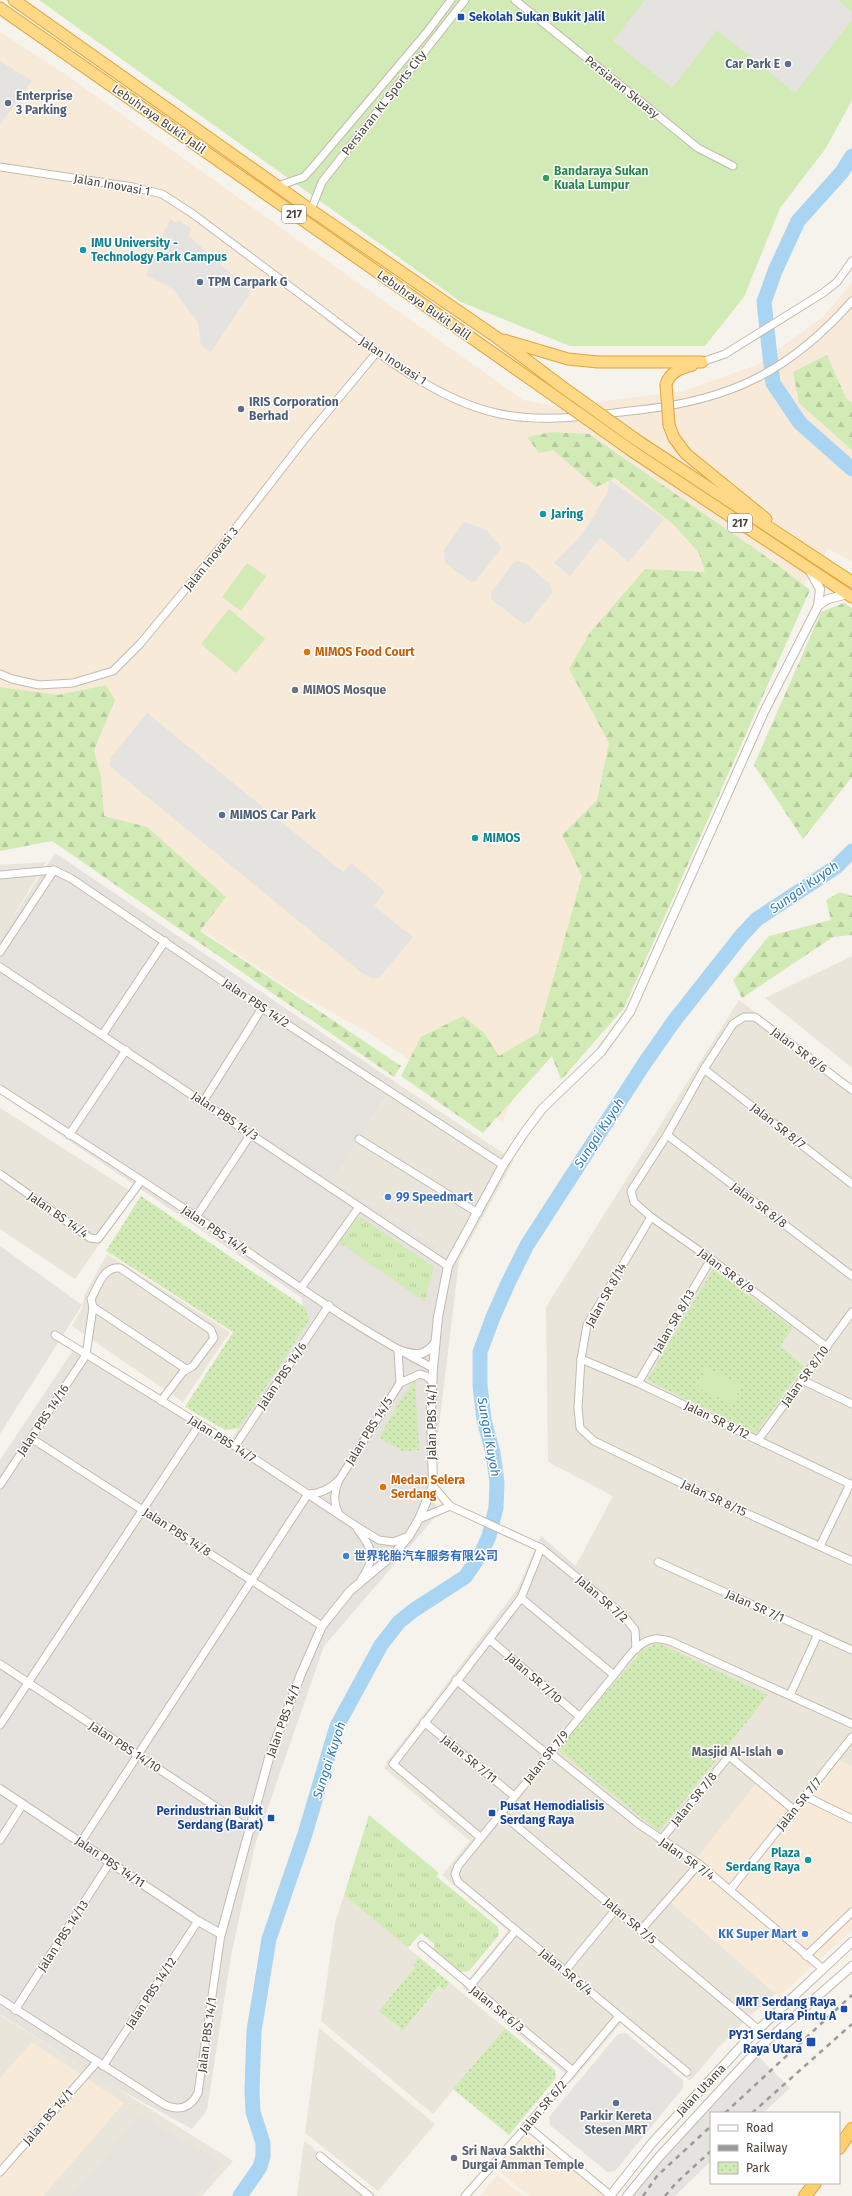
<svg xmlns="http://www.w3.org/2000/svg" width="852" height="2196" font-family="'Fira Sans','Noto Sans SC',sans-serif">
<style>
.residential{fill:#eae5da}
.commercial{fill:#f7ead8}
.industrial{fill:#e6e2dd}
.grass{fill:url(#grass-tufts)}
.forest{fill:url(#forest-firs)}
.park{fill:url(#park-dots)}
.garden{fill:#d2eab5}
.parking{fill:#e5e3e0}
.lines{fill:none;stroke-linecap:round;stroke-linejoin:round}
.river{stroke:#a9d4f2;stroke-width:15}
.minor-casing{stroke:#c2bbae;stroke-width:9}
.tertiary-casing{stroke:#c2bbae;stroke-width:10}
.trunk-casing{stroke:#e0a43c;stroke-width:13}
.motorway-casing{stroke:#e0a43c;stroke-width:14}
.minor{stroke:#fff;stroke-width:7}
.tertiary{stroke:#fff;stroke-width:8}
.trunk{stroke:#ffd985;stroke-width:11}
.motorway{stroke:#ffcf6e;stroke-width:12}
.rail{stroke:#9a9a9a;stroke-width:2.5;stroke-dasharray:5 5;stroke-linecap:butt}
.trunk-bridge-casing{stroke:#e0a43c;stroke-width:13;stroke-linecap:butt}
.trunk-bridge{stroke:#ffd985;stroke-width:11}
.transit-dot{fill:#1a4fb4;stroke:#fff;stroke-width:1.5}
.service-dot{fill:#5c6f8a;stroke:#fff;stroke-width:1.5}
.leisure-dot{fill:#2e9e5b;stroke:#fff;stroke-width:1.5}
.culture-dot{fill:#0f9aa8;stroke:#fff;stroke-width:1.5}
.food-dot{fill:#e8710a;stroke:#fff;stroke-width:1.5}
.worship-dot{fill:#6b7280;stroke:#fff;stroke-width:1.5}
.shop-dot{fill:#3f7fe0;stroke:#fff;stroke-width:1.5}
.labels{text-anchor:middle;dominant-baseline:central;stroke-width:3;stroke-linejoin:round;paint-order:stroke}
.shield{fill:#fff;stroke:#817c74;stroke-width:1}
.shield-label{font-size:11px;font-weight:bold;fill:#4b4439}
.transit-label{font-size:12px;font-weight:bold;fill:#164399;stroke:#fff;text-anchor:end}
.service-label{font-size:12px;font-weight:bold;fill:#4e5e75;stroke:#fff;text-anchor:start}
.street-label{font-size:12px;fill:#4b4439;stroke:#fff}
.leisure-label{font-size:12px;font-weight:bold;fill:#27864d;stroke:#fff;text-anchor:start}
.culture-label{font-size:12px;font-weight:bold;fill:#0d838f;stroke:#fff;text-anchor:start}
.food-label{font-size:12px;font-weight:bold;fill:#c56008;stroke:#fff;text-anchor:start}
.worship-label{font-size:12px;font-weight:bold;fill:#5b616d;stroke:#fff;text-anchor:start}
.shop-label{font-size:12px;font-weight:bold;fill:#366cbe;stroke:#fff;text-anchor:start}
.water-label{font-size:13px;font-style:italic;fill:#2e7ab2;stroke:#fff}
</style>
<defs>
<pattern id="grass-tufts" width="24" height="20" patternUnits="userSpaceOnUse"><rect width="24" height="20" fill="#d2eab5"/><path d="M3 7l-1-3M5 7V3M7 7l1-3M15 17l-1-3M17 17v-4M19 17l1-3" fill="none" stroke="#b6ca9c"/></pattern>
<pattern id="forest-firs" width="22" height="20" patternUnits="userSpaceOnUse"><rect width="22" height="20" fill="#d2eab5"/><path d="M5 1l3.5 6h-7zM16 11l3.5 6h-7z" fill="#b6ca9c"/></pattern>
<pattern id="park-dots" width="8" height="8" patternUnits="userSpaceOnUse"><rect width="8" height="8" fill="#d2eab5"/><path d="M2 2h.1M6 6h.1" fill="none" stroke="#b6ca9c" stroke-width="1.8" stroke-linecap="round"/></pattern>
</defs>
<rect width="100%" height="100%" fill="#f6f3ec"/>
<g class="residential">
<path d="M46,862L0,939V865Z"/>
<path d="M852,956V1068L765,998Z"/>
<path d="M739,1000L852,1085V1927L750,2016L719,2047L690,2081L621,2023L573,2080L462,1987L508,1931L442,1875L470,1841L384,1768L549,1546L575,1567L613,1496L548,1462L546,1307Z"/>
<path d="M395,1082L514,1160L459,1261L334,1179Z"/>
<path d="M0,1108L135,1194L75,1279L0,1229Z"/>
<path d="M107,1254L230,1332L183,1402L72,1326L82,1308L84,1296Z"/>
<path d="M344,1895L419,1957L413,1964L416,1966L379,2011L403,2031L440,1986L444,1990L450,1983L505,2028L433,2114L321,2021L335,1923Z"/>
<path d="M0,2015L233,2161L202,2196H0Z"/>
<path d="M319,2028L435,2124L378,2191L305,2133Z"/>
<path d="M304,2141L377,2196H297Z"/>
</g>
<g class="commercial">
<path d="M0,32L62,72L523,400L559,407L683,391L757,365L824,316L852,282V561L828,549L789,605L576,964L502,1122L369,1033L293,991L59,834L0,838Z"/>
<path d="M832,1757L852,1766V1930L779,1997L665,1898L759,1780L792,1807Z"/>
<path d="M32,2042L124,2103L43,2196H0V2078Z"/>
<path d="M525,2136L606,2192L603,2196H529L497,2169Z"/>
<path d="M497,2175L523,2196H480Z"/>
</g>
<g class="industrial">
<path d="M55,853L395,1082L334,1179L459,1261L432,1483L437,1515L324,1646L255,1845L231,1956L207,2110L192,2129L106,2082L0,2014V1460L75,1347L232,1439L304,1322L302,1298L0,1094V938Z"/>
<path d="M0,1246L82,1305L0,1434Z"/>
<path d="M541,1536L638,1620L645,1640L482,1841L386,1763L513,1599Z"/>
<path d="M140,2116L223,2163L193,2196H71Z"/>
</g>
<g class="grass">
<path d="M359,1216L434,1267L425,1302L340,1243Z"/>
<path d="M369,1815L439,1873L436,1876L498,1927L499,1935L469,1971L461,1972L433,1949L435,1945L421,1933L408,1948L344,1895Z"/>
</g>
<g class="forest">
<path d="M827,355L846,398L852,403V450L799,403L793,372Z"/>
<path d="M552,432L589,434L775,563L810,590L624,1008L561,1080L552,1056L483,1133L401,1076L421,1037L463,1016L485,1034L499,1056L538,1033L582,876L562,835L597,800L609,743L569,669L589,634L645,569L705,572L699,553L674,525L615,478L596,487L553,450L539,453L527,437Z"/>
<path d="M844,603L852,608V777L803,839L754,765L821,612Z"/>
<path d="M106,685L115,700L94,750L101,778L104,816L147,827L226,897L200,931L401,1066L394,1077L52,841L0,851V687L58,695Z"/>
<path d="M840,892L852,896V935L833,937L742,998L733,980L769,936L831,920L826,900Z"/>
</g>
<g class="park">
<path d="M141,1196L306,1308L309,1321L239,1428L225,1430L185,1407L233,1332L106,1251Z"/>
<path d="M713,1269L793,1328L780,1346L804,1366L756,1433L647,1380Z"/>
<path d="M415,1381L419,1450L403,1451L379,1438L403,1396Z"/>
<path d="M658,1643L768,1695L659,1832L558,1750L642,1650Z"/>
<path d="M419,1957L450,1983L444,1990L439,1986L403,2031L379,2011L415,1967L413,1964Z"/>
<path d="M505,2028L555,2070L556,2078L509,2135L453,2089Z"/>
</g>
<g class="garden">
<path d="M39,0H852V100L826,148L780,208L744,297L705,346H570L461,302Z"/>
<path d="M247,563L266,576L241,611L222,597Z"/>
<path d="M229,609L265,639L236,673L201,644Z"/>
<path d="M706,1368L742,1385L733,1404L697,1388Z"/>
</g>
<g class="parking">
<path d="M645,0H838L852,12V20L795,93L717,30L672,88L613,41Z"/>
<path d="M0,61L32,81L0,125Z"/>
<path d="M170,219L177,223L178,220L191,228L189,236L251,292L211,352L201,346L198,323L173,289L146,275Z"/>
<path d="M610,480L664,519L629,562L600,538L570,576L554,563L578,539L591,521L607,493Z"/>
<path d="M464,522L487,530L493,539L499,544L501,548L475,582H471L445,563L444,550Z"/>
<path d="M518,561L526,564L549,583L553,592L528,623L523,624L491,599V593L514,562Z"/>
<path d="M147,713L343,872L351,863L385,891L374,906L413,937L379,978H371L362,973L112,768L109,765L112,756Z"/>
<path d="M626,2033L683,2080V2088L615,2171L607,2172L550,2125L549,2117L618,2034Z"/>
<path d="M756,2054L790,2088L763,2113H711V2161L675,2196H629Z"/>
</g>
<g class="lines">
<g class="river">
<path d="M852,156L842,172L798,221L775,271L764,302L773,383L800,423L852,469"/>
<path d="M240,2196L260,2167L263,2156V2143L253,2112L252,2091L254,2031L269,1939L305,1834L337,1726L381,1645L399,1622L414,1610L465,1577L481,1554L489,1536L496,1508L497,1482L493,1453L484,1420L480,1385V1352L493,1317L509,1281L527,1245L644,1064L674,1021L742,935L757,919L836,867L852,851"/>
</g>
<g class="minor-casing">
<g id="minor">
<path d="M515,0L698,148L733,166"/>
<path d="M0,167L133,187L162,194L193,214C237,247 280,279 324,312C372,349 436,400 496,413C543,424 592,415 639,410C731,400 790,371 852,301"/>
<path d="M278,186L304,177L313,167L427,32L451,0"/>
<path d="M311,210L322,182L465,0"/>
<path d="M702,362L725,354L823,293L837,282L852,261"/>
<path d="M0,674L12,679L39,685L73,683L113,671L140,644L228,538L304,440L377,352"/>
<path d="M0,875L54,870L72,879L262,1008L503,1165"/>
<path d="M0,952L54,870"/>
<path d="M0,967L448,1266"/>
<path d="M103,1034L165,941"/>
<path d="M704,1069L852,1184"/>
<path d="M0,1089C66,1132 133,1174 198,1218C275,1269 350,1326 433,1368"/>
<path d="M203,1102L262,1008"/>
<path d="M69,1135L126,1050"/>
<path d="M667,1135L852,1276"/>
<path d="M359,1139L478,1213"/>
<path d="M0,1174L90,1238L98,1239L141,1181"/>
<path d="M196,1217L251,1134"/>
<path d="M651,1217L587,1325L581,1359L578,1408L580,1428L594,1441L691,1488L852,1561"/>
<path d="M301,1288L359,1207"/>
<path d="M93,1307L186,1369"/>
<path d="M55,1335L235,1446L356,1526L379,1540L393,1542L409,1536"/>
<path d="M827,1347L711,1259L651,1217L634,1202L631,1191L667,1135L704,1069L733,1024L744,1017H755L852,1090"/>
<path d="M398,1350L400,1383"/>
<path d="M581,1359L638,1383L852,1485"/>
<path d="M802,1380L852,1404"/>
<path d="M638,1383L711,1259"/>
<path d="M31,1438L322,1626"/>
<path d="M758,1440L852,1312"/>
<path d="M235,1446L329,1305"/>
<path d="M338,1482C334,1494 333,1502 339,1514"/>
<path d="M0,1485L86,1355L93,1307L91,1299C98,1287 103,1266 120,1268L211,1330L214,1338L193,1366L183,1372L161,1401"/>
<path d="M433,1486L450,1506L541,1548L623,1615L635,1630L636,1649"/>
<path d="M308,1494C321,1494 330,1489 339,1480L400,1383L420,1374L426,1376L432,1381"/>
<path d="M419,1519L450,1506"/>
<path d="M358,1530C374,1551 376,1557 361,1580"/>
<path d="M820,1546L850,1484"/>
<path d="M658,1562L852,1650"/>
<path d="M521,1598L614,1675"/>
<path d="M489,1639L579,1716"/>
<path d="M0,1664L251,1830"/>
<path d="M456,1680L547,1754"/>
<path d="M790,1695L818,1634"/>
<path d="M424,1722L514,1796"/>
<path d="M0,1725L199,1425"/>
<path d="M549,1752L640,1825L699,1864L823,1969"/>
<path d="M805,1796L852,1819"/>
<path d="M501,1813L759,2030"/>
<path d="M480,1837L393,1764L521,1598L541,1548"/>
<path d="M0,1840L23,1804"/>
<path d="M661,1840L729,1756L794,1810"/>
<path d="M81,1842L308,1494"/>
<path d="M730,1890L852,1737"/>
<path d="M641,1930L699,1864"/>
<path d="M422,1945L573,2071"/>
<path d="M806,1956L852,1912"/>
<path d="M565,1971L616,1909"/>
<path d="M470,1986L516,1930"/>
<path d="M0,1999L165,2105C179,2111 191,2108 198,2093L221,1934"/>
<path d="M15,2010L110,1862"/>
<path d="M103,2066L198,1921"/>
<path d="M687,2072L458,1882L455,1874L458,1866L614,1675C624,1663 637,1641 654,1639C659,1638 665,1640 670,1641L852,1724"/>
<path d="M527,2126L611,2196"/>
<path d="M320,2156L369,2196"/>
<path d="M0,2172L97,2062"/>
<path d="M465,2196L527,2126L619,2016"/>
</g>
</g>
<g class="tertiary-casing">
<g id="tertiary">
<path d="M818,606L828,599L848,594"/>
<path d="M398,1350C414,1355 424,1358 435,1343"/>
<path d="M0,1789L198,1921L221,1934L269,1758L301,1674L322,1626L350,1591L394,1554L409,1536L419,1519L433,1486L431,1411L433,1368L438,1317L448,1266L503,1165L524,1133L542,1109L601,1052L630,1012L764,712L818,606L820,589L810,571"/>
<path d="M610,2196L652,2143L745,2042L852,1942"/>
<path d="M627,2196L659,2157L762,2045L852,1966"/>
</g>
</g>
<g class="trunk-casing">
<g id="trunk">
<path d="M14,0L311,210L499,339L561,386"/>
<path d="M0,8L553,395"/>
<path d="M504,340L568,359L598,362H702"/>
<path d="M666,384C671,371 680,369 692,365"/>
<path d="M669,425L674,438L686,454L766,519"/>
<path d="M638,441L852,582"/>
<path d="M632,451L852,597"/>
</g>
</g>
<g class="motorway-casing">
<g id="motorway">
<path d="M839,2148L852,2129"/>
<path d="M805,2196L815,2183"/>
</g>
</g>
<use href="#minor" class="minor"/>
<use href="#tertiary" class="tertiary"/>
<use href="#trunk" class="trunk"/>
<use href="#motorway" class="motorway"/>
<g class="rail">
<path d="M725,2113L852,1995"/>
<path d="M752,2113L852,2024"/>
<path d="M643,2196L657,2176L711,2126"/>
<path d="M665,2196L676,2183L711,2151"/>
</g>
<g class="trunk-bridge-casing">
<g id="trunk-bridge">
<path d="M666,384L669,425"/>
<path d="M561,386L638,441"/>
<path d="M553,395L632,451"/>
</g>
</g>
<use href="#trunk-bridge" class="trunk-bridge"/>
</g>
<g class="transit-dot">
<rect x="457" y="13" width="8" height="8" rx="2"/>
<rect x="488" y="1809" width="8" height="8" rx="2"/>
<rect x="267" y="1814" width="8" height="8" rx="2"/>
<rect x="840" y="2005" width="8" height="8" rx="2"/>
<rect x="806" y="2037" width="10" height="10" rx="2"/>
</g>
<g class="service-dot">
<circle cx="788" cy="64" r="4"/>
<circle cx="8" cy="103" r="4"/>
<circle cx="200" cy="282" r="4"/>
<circle cx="241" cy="409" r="4"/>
<circle cx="222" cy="815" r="4"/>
<circle cx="616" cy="2103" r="4"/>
</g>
<circle class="leisure-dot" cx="546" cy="178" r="4"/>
<g class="culture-dot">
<circle cx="83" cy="250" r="4"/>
<circle cx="543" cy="514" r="4"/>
<circle cx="475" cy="838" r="4"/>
<circle cx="808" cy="1860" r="4"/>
</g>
<g class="food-dot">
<circle cx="307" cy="652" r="4"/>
<circle cx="383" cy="1487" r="4"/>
</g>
<g class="worship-dot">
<circle cx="295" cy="690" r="4"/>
<circle cx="780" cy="1752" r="4"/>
<circle cx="454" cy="2158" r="4"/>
</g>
<g class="shop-dot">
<circle cx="388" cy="1197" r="4"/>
<circle cx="346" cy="1556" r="4"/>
<circle cx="805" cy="1934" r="4"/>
</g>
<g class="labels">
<g class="shield">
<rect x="282" y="205" width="24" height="18" rx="3"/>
<rect x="728" y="514" width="24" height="18" rx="3"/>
</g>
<g class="shield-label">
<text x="294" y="214">217</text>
<text x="740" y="523">217</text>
</g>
<g class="transit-label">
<text x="469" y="17" text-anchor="start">Sekolah Sukan Bukit Jalil</text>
<text x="500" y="1806" text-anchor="start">Pusat Hemodialisis<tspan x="500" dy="14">Serdang Raya</tspan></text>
<text x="263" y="1811">Perindustrian Bukit<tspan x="263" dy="14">Serdang (Barat)</tspan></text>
<text x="836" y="2002">MRT Serdang Raya<tspan x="836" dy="14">Utara Pintu A</tspan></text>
<text x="802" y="2035">PY31 Serdang<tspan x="802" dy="14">Raya Utara</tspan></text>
</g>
<g class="service-label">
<text x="780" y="64" text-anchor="end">Car Park E</text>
<text x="16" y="96">Enterprise<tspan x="16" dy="14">3 Parking</tspan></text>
<text x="208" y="282">TPM Carpark G</text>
<text x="249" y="402">IRIS Corporation<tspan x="249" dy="14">Berhad</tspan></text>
<text x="230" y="815">MIMOS Car Park</text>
<text x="616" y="2116" text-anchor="middle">Parkir Kereta<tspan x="616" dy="14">Stesen MRT</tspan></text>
</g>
<g class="street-label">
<text transform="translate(622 87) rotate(39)">Persiaran Skuasy</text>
<text transform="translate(384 103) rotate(-52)">Persiaran KL Sports City</text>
<text transform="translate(159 119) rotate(35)">Lebuhraya Bukit Jalil</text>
<text transform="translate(112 185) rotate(10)">Jalan Inovasi 1</text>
<text transform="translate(424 305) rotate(35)">Lebuhraya Bukit Jalil</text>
<text transform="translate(393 361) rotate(33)">Jalan Inovasi 1</text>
<text transform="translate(211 559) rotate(-51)">Jalan Inovasi 3</text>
<text transform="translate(256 1003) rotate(34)">Jalan PBS 14/2</text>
<text transform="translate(799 1050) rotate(37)">Jalan SR 8/6</text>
<text transform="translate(225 1116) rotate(34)">Jalan PBS 14/3</text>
<text transform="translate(778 1126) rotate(38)">Jalan SR 8/7</text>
<text transform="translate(759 1205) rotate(37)">Jalan SR 8/8</text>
<text transform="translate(58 1215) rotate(35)">Jalan BS 14/4</text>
<text transform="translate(215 1230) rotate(34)">Jalan PBS 14/4</text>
<text transform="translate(726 1271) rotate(37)">Jalan SR 8/9</text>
<text transform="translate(606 1295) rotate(-61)">Jalan SR 8/14</text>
<text transform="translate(674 1321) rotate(-60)">Jalan SR 8/13</text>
<text transform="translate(282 1376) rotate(-56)">Jalan PBS 14/6</text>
<text transform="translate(805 1376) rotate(-54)">Jalan SR 8/10</text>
<text transform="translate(43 1420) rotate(-56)">Jalan PBS 14/16</text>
<text transform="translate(717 1420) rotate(26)">Jalan SR 8/12</text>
<text transform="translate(432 1422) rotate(-90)">Jalan PBS 14/1</text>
<text transform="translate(369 1431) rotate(-58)">Jalan PBS 14/5</text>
<text transform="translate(222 1439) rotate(32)">Jalan PBS 14/7</text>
<text transform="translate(714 1498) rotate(25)">Jalan SR 8/15</text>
<text transform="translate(177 1532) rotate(33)">Jalan PBS 14/8</text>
<text transform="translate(602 1599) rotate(41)">Jalan SR 7/2</text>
<text transform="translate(755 1606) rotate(24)">Jalan SR 7/1</text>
<text transform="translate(534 1678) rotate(41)">Jalan SR 7/10</text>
<text transform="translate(283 1721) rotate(-70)">Jalan PBS 14/1</text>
<text transform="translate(125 1747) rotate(33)">Jalan PBS 14/10</text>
<text transform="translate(546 1757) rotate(-51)">Jalan SR 7/9</text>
<text transform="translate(469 1759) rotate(39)">Jalan SR 7/11</text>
<text transform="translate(694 1799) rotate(-51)">Jalan SR 7/8</text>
<text transform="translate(799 1804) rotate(-51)">Jalan SR 7/7</text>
<text transform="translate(687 1859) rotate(35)">Jalan SR 7/4</text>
<text transform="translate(110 1862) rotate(34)">Jalan PBS 14/11</text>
<text transform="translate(630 1921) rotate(40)">Jalan SR 7/5</text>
<text transform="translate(63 1936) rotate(-57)">Jalan PBS 14/13</text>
<text transform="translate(566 1972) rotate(40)">Jalan SR 6/4</text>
<text transform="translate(151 1993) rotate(-57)">Jalan PBS 14/12</text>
<text transform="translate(497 2009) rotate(39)">Jalan SR 6/3</text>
<text transform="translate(207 2035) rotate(-82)">Jalan PBS 14/1</text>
<text transform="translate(701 2090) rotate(-47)">Jalan Utama</text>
<text transform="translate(543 2107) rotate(-50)">Jalan SR 6/2</text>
<text transform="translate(48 2117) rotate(-49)">Jalan BS 14/1</text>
</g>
<g class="leisure-label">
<text x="554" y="171">Bandaraya Sukan<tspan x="554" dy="14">Kuala Lumpur</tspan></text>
</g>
<g class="culture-label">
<text x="91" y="243">IMU University -<tspan x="91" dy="14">Technology Park Campus</tspan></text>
<text x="551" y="514">Jaring</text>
<text x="483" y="838">MIMOS</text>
<text x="800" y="1853" text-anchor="end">Plaza<tspan x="800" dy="14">Serdang Raya</tspan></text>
</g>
<g class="food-label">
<text x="315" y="652">MIMOS Food Court</text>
<text x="391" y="1480">Medan Selera<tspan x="391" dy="14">Serdang</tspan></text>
</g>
<g class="worship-label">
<text x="303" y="690">MIMOS Mosque</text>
<text x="772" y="1752" text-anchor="end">Masjid Al-Islah</text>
<text x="462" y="2151">Sri Nava Sakthi<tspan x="462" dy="14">Durgai Amman Temple</tspan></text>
</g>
<g class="shop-label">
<text x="396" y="1197">99 Speedmart</text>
<text x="354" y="1556">世界轮胎汽车服务有限公司</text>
<text x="797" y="1934" text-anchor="end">KK Super Mart</text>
</g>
<g class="water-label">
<text transform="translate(804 887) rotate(-35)">Sungai Kuyoh</text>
<text transform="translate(599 1133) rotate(-57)">Sungai Kuyoh</text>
<text transform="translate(489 1437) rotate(80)">Sungai Kuyoh</text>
<text transform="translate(329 1760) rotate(-72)">Sungai Kuyoh</text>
</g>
</g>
<rect x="710" y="2112" width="130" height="72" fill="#ffffff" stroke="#b7b4b0"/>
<rect x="718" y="2125" width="20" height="6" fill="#ffffff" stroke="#b7b4b0"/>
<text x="746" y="2132" font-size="12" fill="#4b4439">Road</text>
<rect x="718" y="2145" width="20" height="6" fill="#9a9a9a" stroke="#b7b4b0"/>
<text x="746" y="2152" font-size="12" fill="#4b4439">Railway</text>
<rect x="718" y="2162" width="20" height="12" fill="url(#park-dots)" stroke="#b7b4b0"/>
<text x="746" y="2172" font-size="12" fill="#4b4439">Park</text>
</svg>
